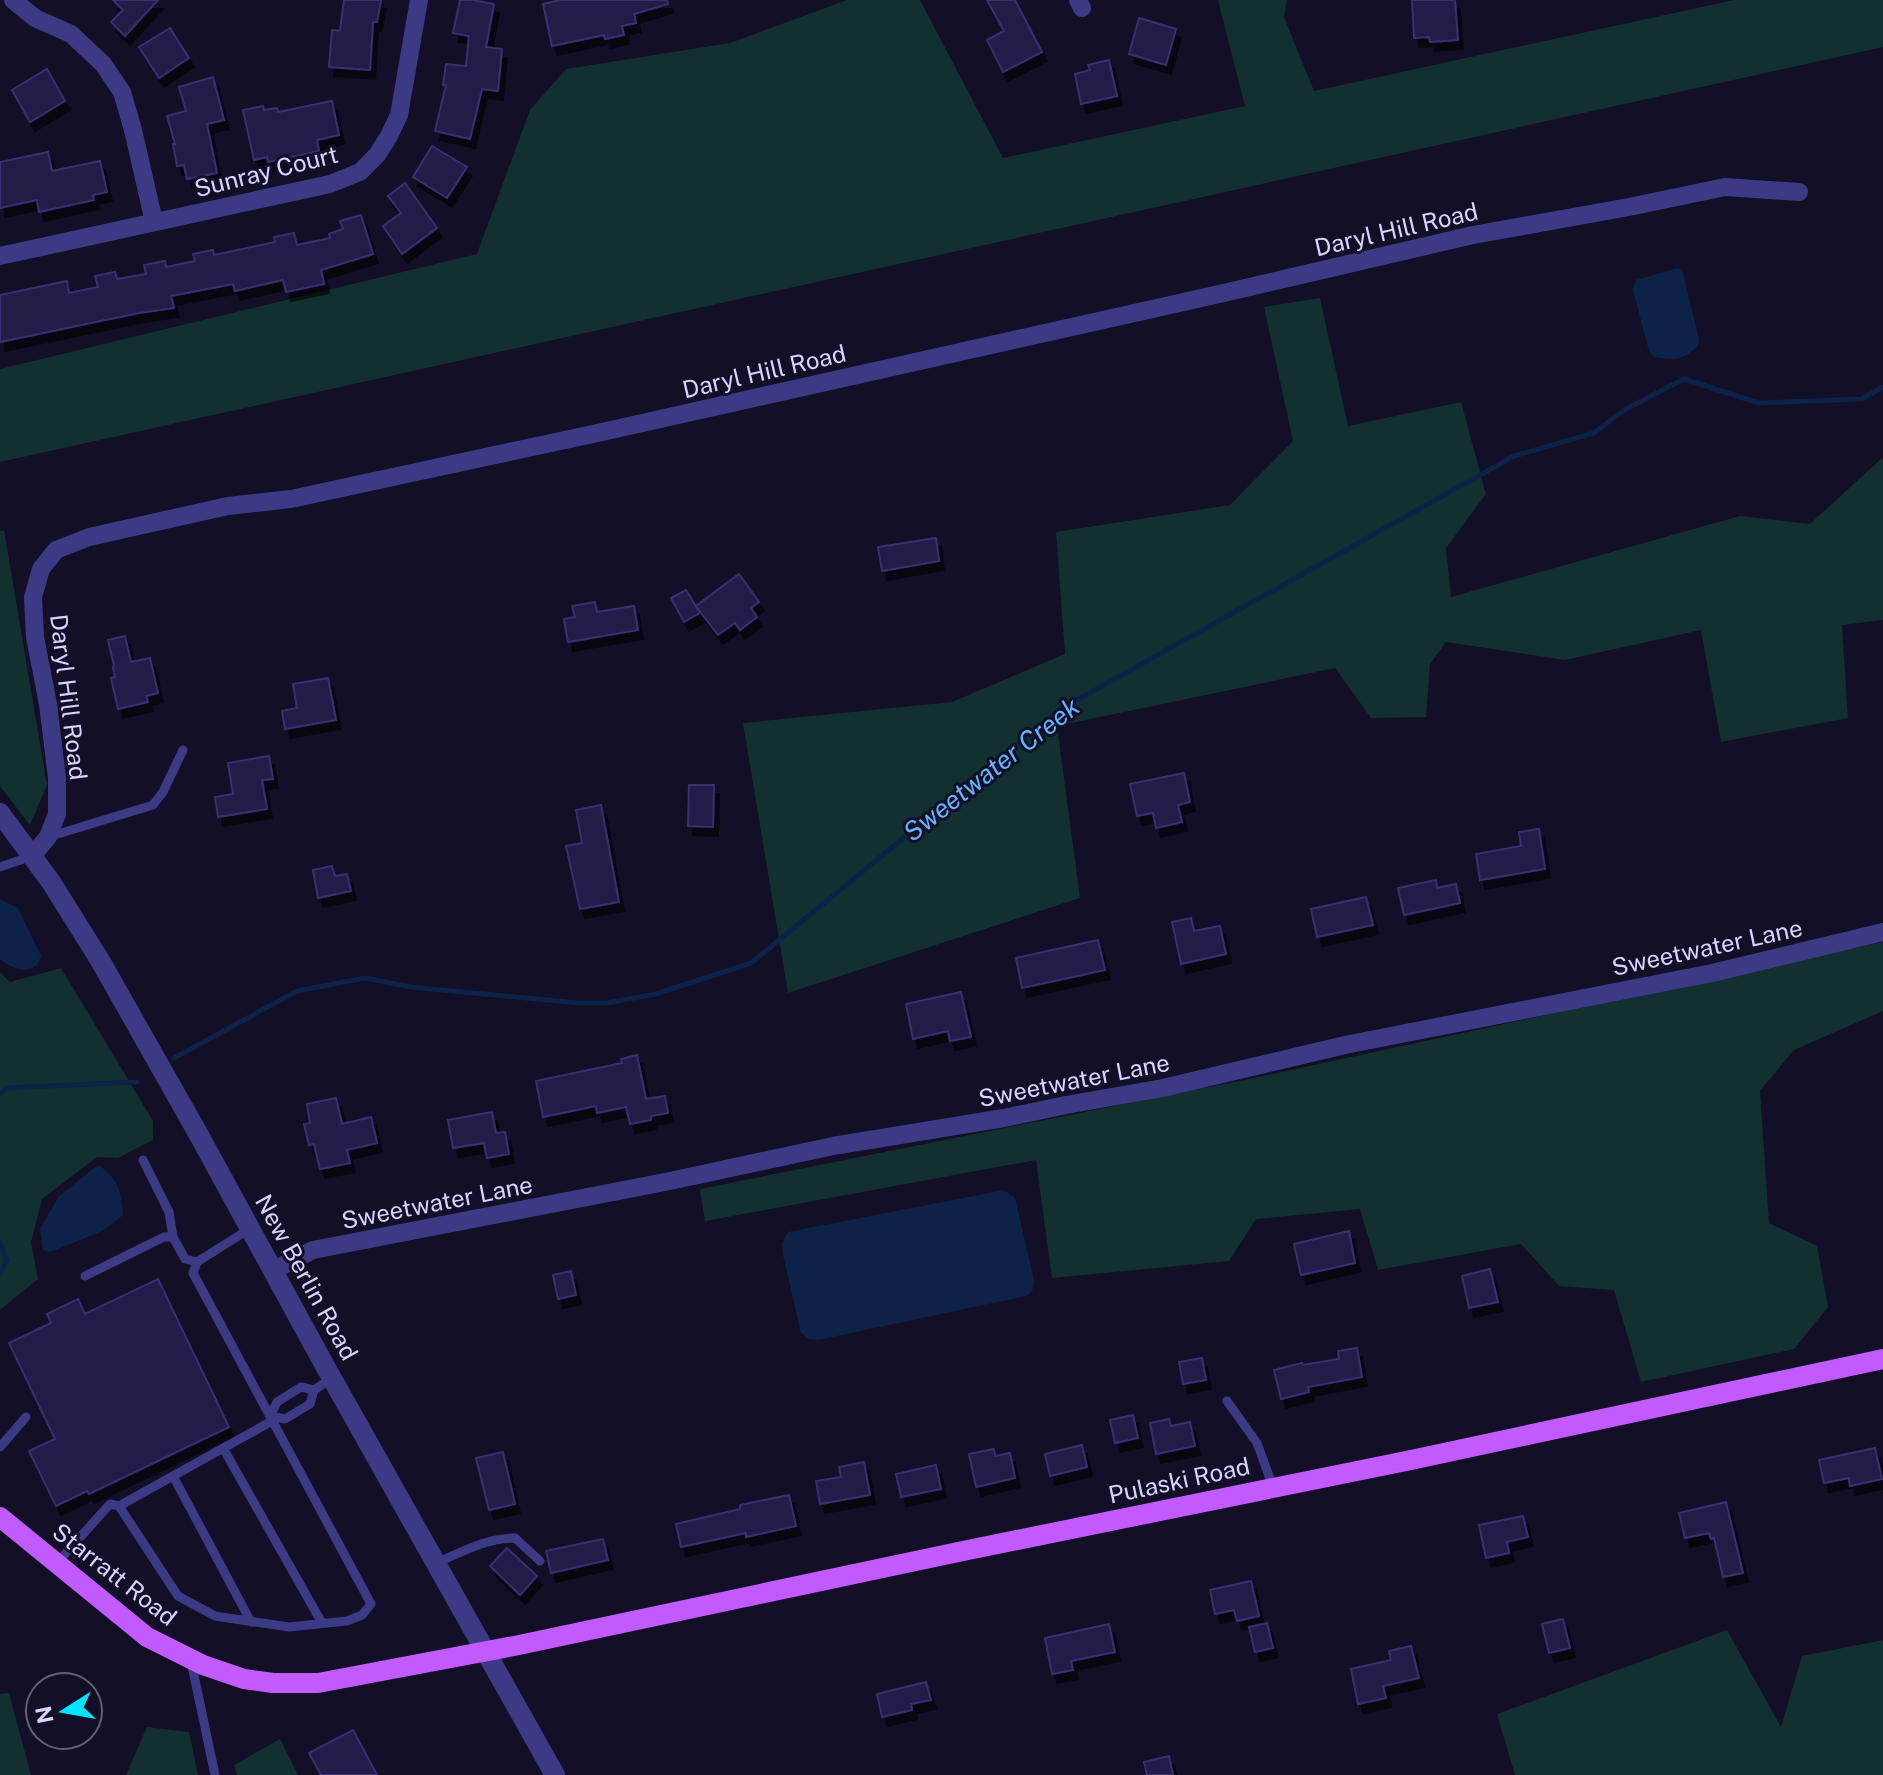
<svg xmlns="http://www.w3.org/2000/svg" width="1883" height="1775" font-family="'Public Sans',sans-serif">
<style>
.green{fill:#12302f}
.water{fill:#0c2248}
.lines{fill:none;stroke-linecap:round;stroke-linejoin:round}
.stream{stroke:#0c2248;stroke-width:5}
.building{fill:#241b47;stroke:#3b2d73;stroke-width:2;filter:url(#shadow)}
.service{stroke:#3d3a85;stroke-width:9}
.minor{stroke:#3d3a85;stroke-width:18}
.tertiary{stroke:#3d3a85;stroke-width:20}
.primary{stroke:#c25bff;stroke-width:20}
.labels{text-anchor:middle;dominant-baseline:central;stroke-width:6;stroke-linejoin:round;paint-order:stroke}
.street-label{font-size:24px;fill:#d9d4ff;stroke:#130f26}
.water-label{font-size:26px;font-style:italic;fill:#62b6ff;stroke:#130f26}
</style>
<defs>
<filter id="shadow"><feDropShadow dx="5" dy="9" stdDeviation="0" flood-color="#0009"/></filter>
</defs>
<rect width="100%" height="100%" fill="#130f26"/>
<g class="green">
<path d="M847,0H920L1003,158L1245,106L1218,0H1287L1284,17L1314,91L1734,0H1883V47L0,462V369L477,254L530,110L566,69L730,43Z"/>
<path d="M1320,298L1348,426L1461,402L1486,494L1446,548L1451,597L1740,516L1810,524L1883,457V620L1842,625L1848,718L1721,742L1701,630L1565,660L1446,642L1430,664L1426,717L1371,718L1335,668L1057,726L1080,898L788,993L743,723L952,702L1065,654L1056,532L1230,505L1293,441L1264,307Z"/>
<path d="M4,530L47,785L30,825L0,786V531Z"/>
<path d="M1883,942V1011L1794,1050L1760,1091L1769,1223L1817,1246L1828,1307L1794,1349L1641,1382L1614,1290L1559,1286L1521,1244L1378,1270L1360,1209L1256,1219L1229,1261L1052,1278L1036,1160L705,1221L700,1189L1249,1079Z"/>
<path d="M61,968L153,1121V1140L118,1158L97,1157L42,1199L31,1242L38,1279L0,1310V972L10,982Z"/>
<path d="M1727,1630L1781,1727L1802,1656L1883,1640V1775H1515L1497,1714Z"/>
<path d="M9,1693L31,1775H0V1694Z"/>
<path d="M147,1727L189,1732L198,1775H126Z"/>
<path d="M280,1739L298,1775H237L234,1765Z"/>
</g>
<g class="water">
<path d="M1678,268L1683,273L1699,339L1698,346C1681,361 1677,360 1654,357L1649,351L1633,290L1636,280Z"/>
<path d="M0,899L18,908L41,956C35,978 13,970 0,959Z"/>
<path d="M98,1165C117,1176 122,1194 123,1215L103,1231L50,1252L43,1250L40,1229L59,1196Z"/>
<path d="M999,1191L1007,1192L1015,1198L1034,1280C1034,1287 1033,1292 1026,1296L818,1340L808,1339L801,1333L783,1255L782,1243L788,1232Z"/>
</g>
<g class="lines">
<g class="stream">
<path d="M174,1058L297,991L365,978L411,987L579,1003H606L656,994L751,963L1061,709L1514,456L1594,433L1624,410L1684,379L1759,403L1862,399L1883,387"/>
<path d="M0,1094L7,1088L137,1082"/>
<path d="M0,1243L7,1260L0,1274"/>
</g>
</g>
<g class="building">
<path d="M113,0H158L125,36L111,22L123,10Z"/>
<path d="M344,0H381L377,22H373L370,70L329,67L332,30L340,31Z"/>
<path d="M460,0H472L494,4L486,47L502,49L498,91L482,89L470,139L435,131L446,85H443L446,64L466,66L469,36L453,33Z"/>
<path d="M560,0H667L668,4L634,14L636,23L622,26L624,35L605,39L604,35L552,46L543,4Z"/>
<path d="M987,0H1015L1042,52L1003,72L987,40L1004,31Z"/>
<path d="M1412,0H1455L1458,40L1430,42L1429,37L1414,38Z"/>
<path d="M1139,18L1176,29L1166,65L1129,54Z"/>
<path d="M170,28L189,58L159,78L139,47Z"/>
<path d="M1109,60L1117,96L1081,104L1075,74L1090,70L1088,65Z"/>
<path d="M47,69L65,101L30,122L12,90Z"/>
<path d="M213,77L224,120L207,124L217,173L187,179L184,165L177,166L173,144H175L167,116L186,111L179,87Z"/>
<path d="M332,101L339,135L317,140L319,151L268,162L267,157L254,160L243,110L263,106L264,110L277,108L278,112Z"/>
<path d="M432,146L467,167L447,198L413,177Z"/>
<path d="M48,152L52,171L100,161L107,192L93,195L94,200L39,212L37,200L0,208V162Z"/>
<path d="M405,183L437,228L402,254L383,226L401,213L388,196Z"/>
<path d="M361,215L373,254L321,270L324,284L286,292L283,280L235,291L233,284L171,296L174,308L139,313L0,342V295L67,281L69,293L98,287L95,276L115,272L117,279L146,274L144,265L165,261L166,267L195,261L193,254L213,250L214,255L275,242L274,237L294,233L297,245L330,238L329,234L343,229L340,221Z"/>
<path d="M936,538L939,561L882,571L878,547Z"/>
<path d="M739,574L759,602L751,608L757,617L740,630L735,623L718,635L696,606Z"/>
<path d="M686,590L700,613L684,622L671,598Z"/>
<path d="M595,602L597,612L634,606L638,630L568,642L564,619L575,617L572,606Z"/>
<path d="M125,636L131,662L150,658L158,693L146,696L148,702L118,709L111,678L115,677L113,667L114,666L108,640Z"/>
<path d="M328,678L336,720L285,729L282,711L297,708L293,684Z"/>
<path d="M269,756L273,779L262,780L267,809L218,817L215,797L233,794L228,763Z"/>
<path d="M1184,773L1190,802L1178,805L1182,822L1156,828L1153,813L1137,816L1130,784Z"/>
<path d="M689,785H714L713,827L688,826Z"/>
<path d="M601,805L619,902L580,909L566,846L582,843L576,810Z"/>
<path d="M1539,829L1545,869L1480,880L1476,854L1521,846L1519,832Z"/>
<path d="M332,866L335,876L347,874L351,891L318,898L313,870Z"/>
<path d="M1436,880L1437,888L1456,884L1460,903L1404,915L1398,888Z"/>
<path d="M1366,897L1373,925L1317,937L1311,909Z"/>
<path d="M1191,918L1194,931L1220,926L1226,954L1181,964L1172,922Z"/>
<path d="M1098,940L1105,970L1022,988L1016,958Z"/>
<path d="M961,992L971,1037L950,1041L948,1031L913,1039L906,1004Z"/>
<path d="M637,1055L646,1099L665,1096L668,1113L651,1116V1120L630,1124L626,1107L597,1113L596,1106L543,1117L536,1081L622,1063L621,1059Z"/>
<path d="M336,1098L342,1124L371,1117L377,1143L347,1150L350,1163L320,1169L314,1144L309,1145L304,1124L310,1123L307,1104Z"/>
<path d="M492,1112L496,1133L505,1132L509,1154L487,1158L484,1143L453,1148L448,1120Z"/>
<path d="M1349,1231L1355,1263L1301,1275L1294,1244Z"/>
<path d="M1490,1269L1498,1302L1469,1308L1462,1276Z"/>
<path d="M571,1271L576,1295L558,1299L553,1275Z"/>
<path d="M158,1279L229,1427L89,1494L87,1491L56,1506L29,1451L55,1439L9,1343L51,1323L47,1314L78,1299L85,1314Z"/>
<path d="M1357,1348L1362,1377L1308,1387L1309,1392L1281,1399L1274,1370L1302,1363L1303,1365L1339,1359L1338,1351Z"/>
<path d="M1202,1358L1206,1380L1183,1384L1179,1362Z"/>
<path d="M1133,1415L1138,1438L1115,1443L1110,1420Z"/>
<path d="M1169,1419L1171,1426L1190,1422L1195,1446L1156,1454L1150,1423Z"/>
<path d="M1082,1445L1087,1467L1050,1476L1045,1454Z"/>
<path d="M1875,1448L1882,1479L1850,1486L1849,1478L1824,1483L1819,1460Z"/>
<path d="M994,1449L995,1456L1010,1453L1015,1478L976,1487L969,1454Z"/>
<path d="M503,1452L515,1504L489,1510L476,1458Z"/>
<path d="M864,1462L870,1495L820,1504L816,1481L841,1477L839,1467Z"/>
<path d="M936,1465L941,1489L901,1497L896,1474Z"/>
<path d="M789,1495L796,1526L746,1537V1533L681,1547L676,1524L740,1509V1505Z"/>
<path d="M1726,1502L1743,1573L1723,1577L1714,1538L1711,1539L1709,1533L1685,1538L1679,1513Z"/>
<path d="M1523,1516L1528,1537L1507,1542L1509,1553L1486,1558L1479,1525Z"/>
<path d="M603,1539L608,1560L551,1573L546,1551Z"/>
<path d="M507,1548L537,1576L520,1595L490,1566Z"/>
<path d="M1251,1581L1259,1616L1237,1621L1234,1610L1215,1614L1210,1590Z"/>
<path d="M1563,1619L1570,1648L1549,1653L1542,1624Z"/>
<path d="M1267,1623L1273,1648L1255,1652L1249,1627Z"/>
<path d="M1109,1624L1115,1652L1071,1661L1073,1670L1052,1674L1045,1638Z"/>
<path d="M1411,1646L1419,1678L1383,1686L1386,1698L1358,1704L1351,1669L1391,1660L1389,1651Z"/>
<path d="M926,1682L931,1700L911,1704L912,1710L882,1717L877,1694Z"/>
<path d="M353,1730L377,1775H321L309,1753Z"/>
<path d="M1169,1756L1173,1775H1147L1144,1762Z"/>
</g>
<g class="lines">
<g class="service">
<path d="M48,837L153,805L163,792L183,750"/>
<path d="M0,867L32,856"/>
<path d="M143,1160L169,1212L173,1237"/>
<path d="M85,1276L164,1237H173L185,1259L197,1262"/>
<path d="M1227,1401L1257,1443L1273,1487"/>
<path d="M270,1416L277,1402L301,1387L314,1390L332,1378"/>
<path d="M270,1416L285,1419L310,1404L314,1390"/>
<path d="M0,1447L26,1417"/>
<path d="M223,1448L322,1623"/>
<path d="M173,1476L251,1622"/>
<path d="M119,1506L272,1421"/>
<path d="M57,1563L110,1504L119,1506L178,1596L215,1616L289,1627L347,1621L362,1615L371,1604L193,1273L197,1262L251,1228"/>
<path d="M436,1563C462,1552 486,1538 515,1538L540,1561"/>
<path d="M191,1661L215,1775"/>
</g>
<g class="minor">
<path d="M13,0L35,18L71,34L103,64L122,92L133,130L154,222"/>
<path d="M1078,0L1082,8"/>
<path d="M0,256L330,184L360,172L377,155L389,136L399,115L419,0"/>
<path d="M32,856L48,837L57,814V778L48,704L35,637L33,597L41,569L56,550L89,537L228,506L291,499L602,432L1215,295L1473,235L1629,207L1725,187L1799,192"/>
<path d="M274,1270L313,1250L670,1181L833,1146L1004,1118L1066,1105L1163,1088L1345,1045L1712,973L1883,932"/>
</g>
<path class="tertiary" d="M0,813L51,882L101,962L200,1137L325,1366L555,1775"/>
<path class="primary" d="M0,1517L147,1637L203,1665L244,1679L273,1683H318L519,1645L963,1551L1411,1460L1883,1359"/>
</g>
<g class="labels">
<g class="street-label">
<text transform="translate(266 171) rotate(-14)">Sunray Court</text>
<text transform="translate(1396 229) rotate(-13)">Daryl Hill Road</text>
<text transform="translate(764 371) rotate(-13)">Daryl Hill Road</text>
<text transform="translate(69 697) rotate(83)">Daryl Hill Road</text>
<text transform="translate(1707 947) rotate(-12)">Sweetwater Lane</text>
<text transform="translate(1074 1080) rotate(-11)">Sweetwater Lane</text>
<text transform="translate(437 1202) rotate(-11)">Sweetwater Lane</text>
<text transform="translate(307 1277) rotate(61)">New Berlin Road</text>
<text transform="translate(1179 1480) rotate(-12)">Pulaski Road</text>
<text transform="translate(115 1574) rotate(38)">Starratt Road</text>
</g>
<g class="water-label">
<text transform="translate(991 769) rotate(-38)">Sweetwater Creek</text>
</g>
</g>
<g transform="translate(64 1711) rotate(259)"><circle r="38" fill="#130f26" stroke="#625e7d" stroke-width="2"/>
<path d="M0-6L14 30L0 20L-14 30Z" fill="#00e5ff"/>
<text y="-12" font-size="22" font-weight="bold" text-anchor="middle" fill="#d9d4ff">N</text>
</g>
</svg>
